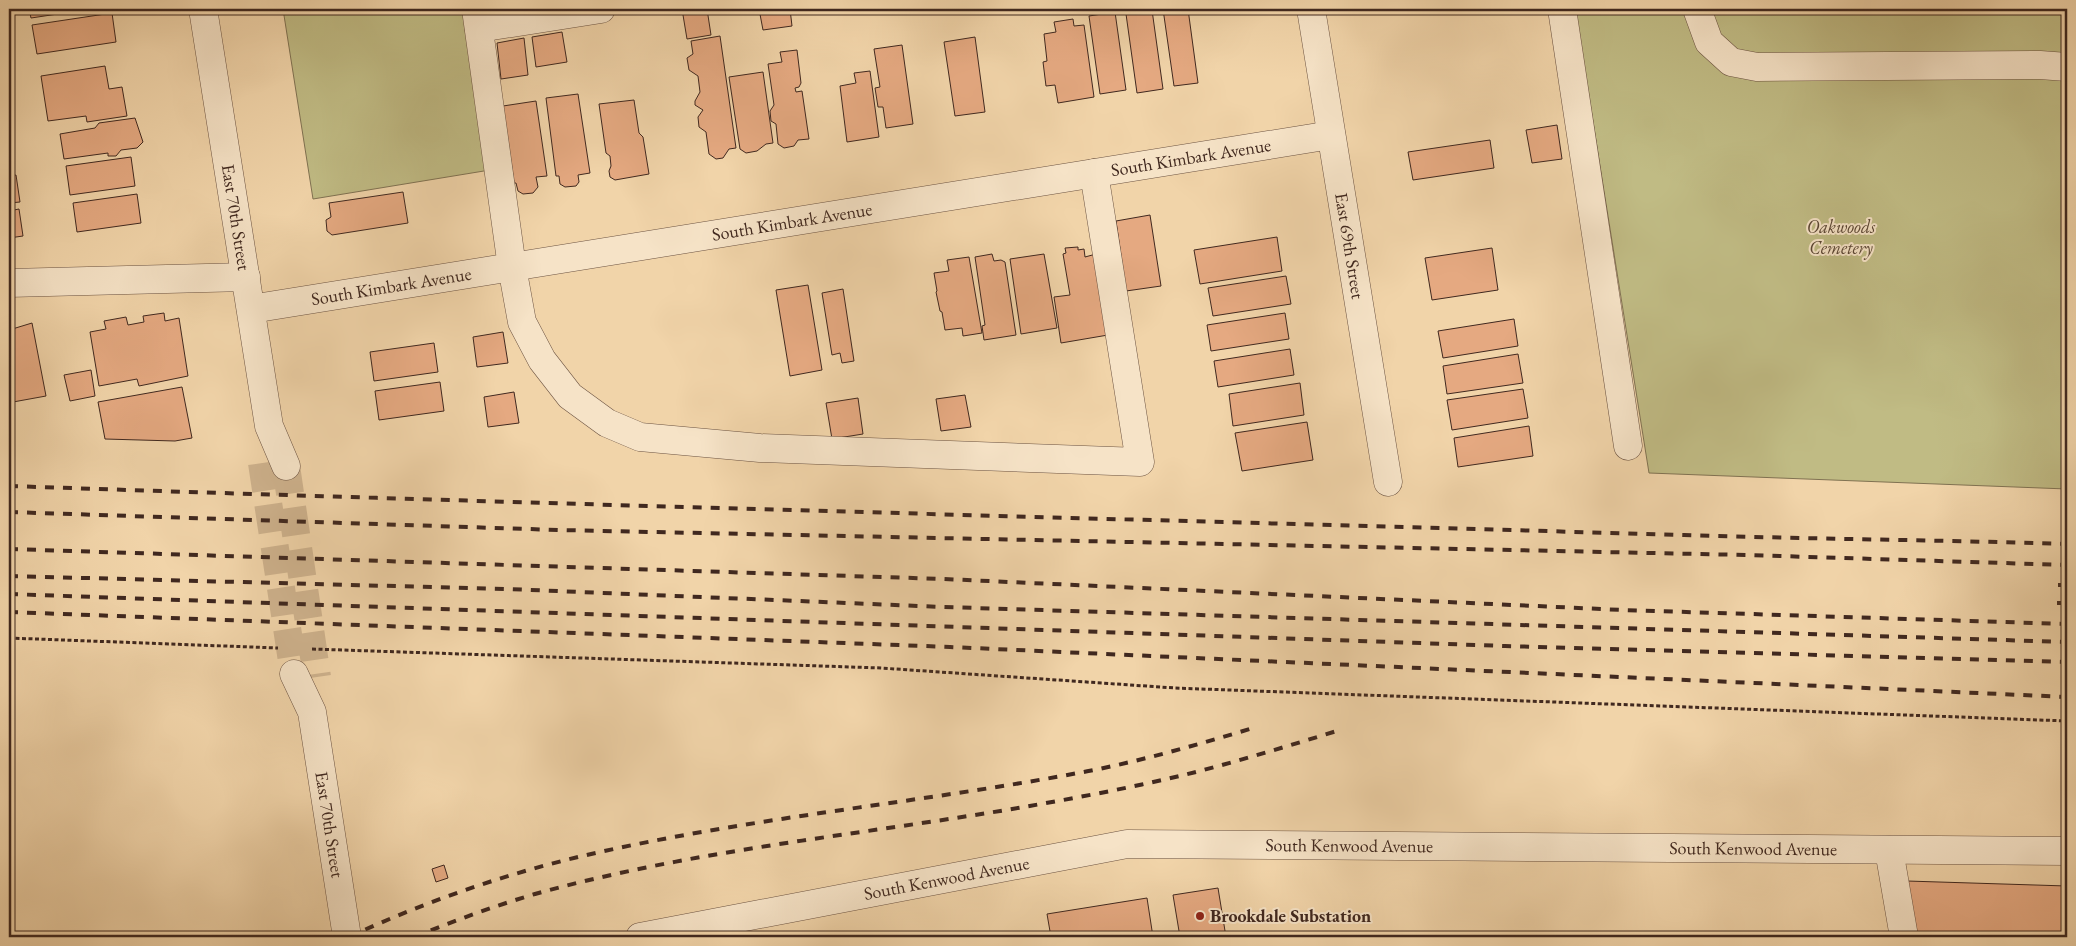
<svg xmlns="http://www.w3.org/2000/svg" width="2076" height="946" viewBox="0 0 2076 946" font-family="'EB Garamond',serif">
<rect width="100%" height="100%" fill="#f1d4a9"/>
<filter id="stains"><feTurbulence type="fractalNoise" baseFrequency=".004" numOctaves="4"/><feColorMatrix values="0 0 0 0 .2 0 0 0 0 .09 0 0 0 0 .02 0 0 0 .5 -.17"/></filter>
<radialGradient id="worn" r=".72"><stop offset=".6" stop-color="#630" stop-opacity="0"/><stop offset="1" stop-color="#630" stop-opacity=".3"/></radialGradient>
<!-- green -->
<path fill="#c0bb84" stroke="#807252" d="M283 9H465L490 170 313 199Z
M1575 9H2067V489L1649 473Z"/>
<!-- building -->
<path fill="#e5a981" stroke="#40281f" d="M29 9H91L31 18Z
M682 9H707L711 35 687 39Z
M759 9H790L792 26 763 30Z
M1163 9H1188L1198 83 1174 86Z
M1152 10 1163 89 1137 93 1126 14Z
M1115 12 1126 90 1100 94 1089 16Z
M112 13 116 42 37 54 32 25Z
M1073 19 1074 26 1084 25 1094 97 1058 103 1055 85 1046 86 1043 62 1047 61 1044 34 1056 32 1054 22Z
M562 32 567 62 536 67 532 37Z
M720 36 736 148 729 149 723 158 716 159 709 154 706 132 699 127 698 117 703 110 695 105V101L700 92 698 76 689 70 687 58 693 54 691 41Z
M975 37 985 112 955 116 944 42Z
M524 38 528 75 501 79 497 43Z
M902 45 913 124 886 128 883 107H878L875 88 880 87 874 49Z
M797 50 801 83 799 87 795 88 796 92 802 91 809 139 798 140 794 146 784 148 778 144 776 124 771 121 770 111 774 105 768 64 782 62 780 52Z
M105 66 109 89 122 87 127 116 87 122 86 116 48 121 41 76Z
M870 71 879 137 847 142 840 86 856 83 854 73Z
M763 72 773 143 766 144 757 151 746 153 740 149 729 77Z
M578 94 590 173 578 175 579 182 576 186 565 187 560 184 559 176H556L546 98Z
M634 100 639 133 643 137 649 174 615 180 610 177 609 171 611 166 610 156 606 153 599 104Z
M536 101 547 176 536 177 538 187 533 193 523 194 518 191 516 183H514L503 106Z
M135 118 143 142 137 148 121 150 116 156H108V153L64 159 60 134 95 128 99 123Z
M1557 125 1562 159 1532 163 1526 130Z
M1490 140 1494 168 1413 180 1408 152Z
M9 149 12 171H9Z
M131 157 135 186 70 195 66 166Z
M16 175 20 202 9 203V176Z
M403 192 408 223 332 235 327 231 326 220 331 217 329 203Z
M137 194 141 223 77 232 73 203Z
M19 209 23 236 9 238V211Z
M1150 215 1161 286 1126 291 1116 221Z
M1277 237 1282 271 1200 284 1194 250Z
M1078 247V250L1084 249 1085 257 1096 254 1108 335 1061 343 1054 297 1070 295 1063 254 1066 253 1065 248Z
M1492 248 1498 290 1432 300 1425 258Z
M992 254 994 261 1001 260 1005 262 1016 335 984 340 982 326 985 325 975 257Z
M1044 254 1057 328 1021 334 1010 259Z
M969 257 982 333 963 336 962 328 945 330 942 312 940 311 936 292 937 291 934 273 949 271 947 260Z
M1286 276 1291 304 1213 316 1208 288Z
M808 285 822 370 790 376 776 290Z
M843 289 854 361 842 363 840 353 832 355 822 293Z
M164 313 165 321 179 318 188 376 139 386 137 379 99 386 90 332 106 329 104 321 126 317 128 325 144 322 143 316Z
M1285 313 1289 339 1211 351 1207 325Z
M1514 319 1518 346 1443 358 1438 331Z
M32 323 46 396 13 402 9 379V330Z
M503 332 508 363 477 367 473 337Z
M434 343 438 372 374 381 370 352Z
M1290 349 1294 375 1218 387 1214 361Z
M1518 354 1523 383 1447 394 1443 366Z
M91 370 95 396 70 401 64 375Z
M440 382 444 411 379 420 375 391Z
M1300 383 1304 415 1233 426 1229 394Z
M182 387 192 438 175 441 105 439 98 402Z
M1523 389 1528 418 1452 430 1447 400Z
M514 392 519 423 488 427 484 397Z
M965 395 971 427 941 431 936 399Z
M858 398 863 434 832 439 826 403Z
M1307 422 1313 460 1242 471 1235 433Z
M1529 426 1533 456 1458 467 1454 438Z
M444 865 448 878 436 882 432 869Z
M1907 881 2067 886V937H2033L2032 933 2022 935 2020 937H1915Z
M1218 888 1226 937H1180L1173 895Z
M1147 898 1153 937H1051L1047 914Z"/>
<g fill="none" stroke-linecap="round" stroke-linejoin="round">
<!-- minor-tunnel -->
<path stroke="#ceb28d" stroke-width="28" stroke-dasharray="28 14" stroke-linecap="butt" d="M262 463 294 674
M286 466 317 677"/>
<defs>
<g id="minor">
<path id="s1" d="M203 9 269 426 286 466"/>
<path d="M476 9 512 267 522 322 542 360 570 396 607 423 640 437 760 448 1140 462 1094 173"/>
<path id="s2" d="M1311 9 1388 482"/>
<path d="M1562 9 1628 446"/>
<path d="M1697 9 1709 42 1731 62 1757 67 2040 65 2067 67"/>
<path d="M479 28 601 9"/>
<path d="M9 283 246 277"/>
<path id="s3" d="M251 309 1331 135"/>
<path id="s4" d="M294 674 312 712 347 937"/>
<path d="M1889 850 1904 937"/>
<path id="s5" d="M640 937 1127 844 2067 851"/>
</g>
</defs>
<!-- minor casing -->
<use href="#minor" stroke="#6c5342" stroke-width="29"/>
<!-- path -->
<path stroke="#40281f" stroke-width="3" stroke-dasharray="4 2.5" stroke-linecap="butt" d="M9 638 278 648
M312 649 881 668 1175 688 2067 721"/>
<!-- minor -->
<use href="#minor" stroke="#f6e3c7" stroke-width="28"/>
<!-- rail -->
<path stroke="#40281f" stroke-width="4" stroke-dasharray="9 9" stroke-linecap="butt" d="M9 486C567 505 1126 519 1684 535 1812 539 1940 540 2067 544
M9 512 558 530 1747 555 2067 565
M9 549 944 579 1623 610 2067 624
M9 576 507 589 944 607 2067 642
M2058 585H2067
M9 594 1505 646 2067 662
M2057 603H2067
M9 612 950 647 2067 697
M349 937C422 903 499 876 578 857 748 817 923 803 1094 770 1148 759 1200 744 1253 728
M414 937C454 921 494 906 535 894 689 851 849 836 1006 810 1065 800 1125 789 1184 775 1236 762 1288 746 1340 730"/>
</g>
<!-- markers -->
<circle fill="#8f2418" stroke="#f6e3c7" stroke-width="2" cx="1200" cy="916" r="5"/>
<g text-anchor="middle" stroke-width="4" stroke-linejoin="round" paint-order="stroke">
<!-- street labels -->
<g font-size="18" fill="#40281f" stroke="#f6e3c7">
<text dy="6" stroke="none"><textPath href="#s3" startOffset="952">South Kimbark Avenue</textPath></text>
<text dy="6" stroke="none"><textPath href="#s1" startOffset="211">East 70th Street</textPath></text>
<text dy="6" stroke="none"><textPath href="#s3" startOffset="548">South Kimbark Avenue</textPath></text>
<text dy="6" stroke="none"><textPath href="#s2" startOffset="240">East 69th Street</textPath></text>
<text dy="6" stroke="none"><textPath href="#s3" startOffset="142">South Kimbark Avenue</textPath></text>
<text dy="6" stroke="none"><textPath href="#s4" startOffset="156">East 70th Street</textPath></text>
<text dy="6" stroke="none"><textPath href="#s5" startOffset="718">South Kenwood Avenue</textPath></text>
<text dy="6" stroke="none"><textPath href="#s5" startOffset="1122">South Kenwood Avenue</textPath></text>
<text dy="6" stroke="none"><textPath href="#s5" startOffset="312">South Kenwood Avenue</textPath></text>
</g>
<!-- park labels -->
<g font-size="18" font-style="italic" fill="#5a4533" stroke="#f6e3c7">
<text x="1841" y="233">Oakwoods<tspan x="1841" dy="21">Cemetery</tspan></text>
</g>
<!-- poi labels -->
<g font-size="18" font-weight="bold" fill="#40281f" stroke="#f6e3c7" text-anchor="start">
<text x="1210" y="922">Brookdale Substation</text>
</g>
</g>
<!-- margin -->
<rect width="2076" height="946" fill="none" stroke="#f1d4a9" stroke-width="30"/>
<rect x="10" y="10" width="2056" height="926" fill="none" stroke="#40281f" stroke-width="2.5"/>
<rect x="15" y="15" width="2046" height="916" fill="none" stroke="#40281f"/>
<rect width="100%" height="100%" filter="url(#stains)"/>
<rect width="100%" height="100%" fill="url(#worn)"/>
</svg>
